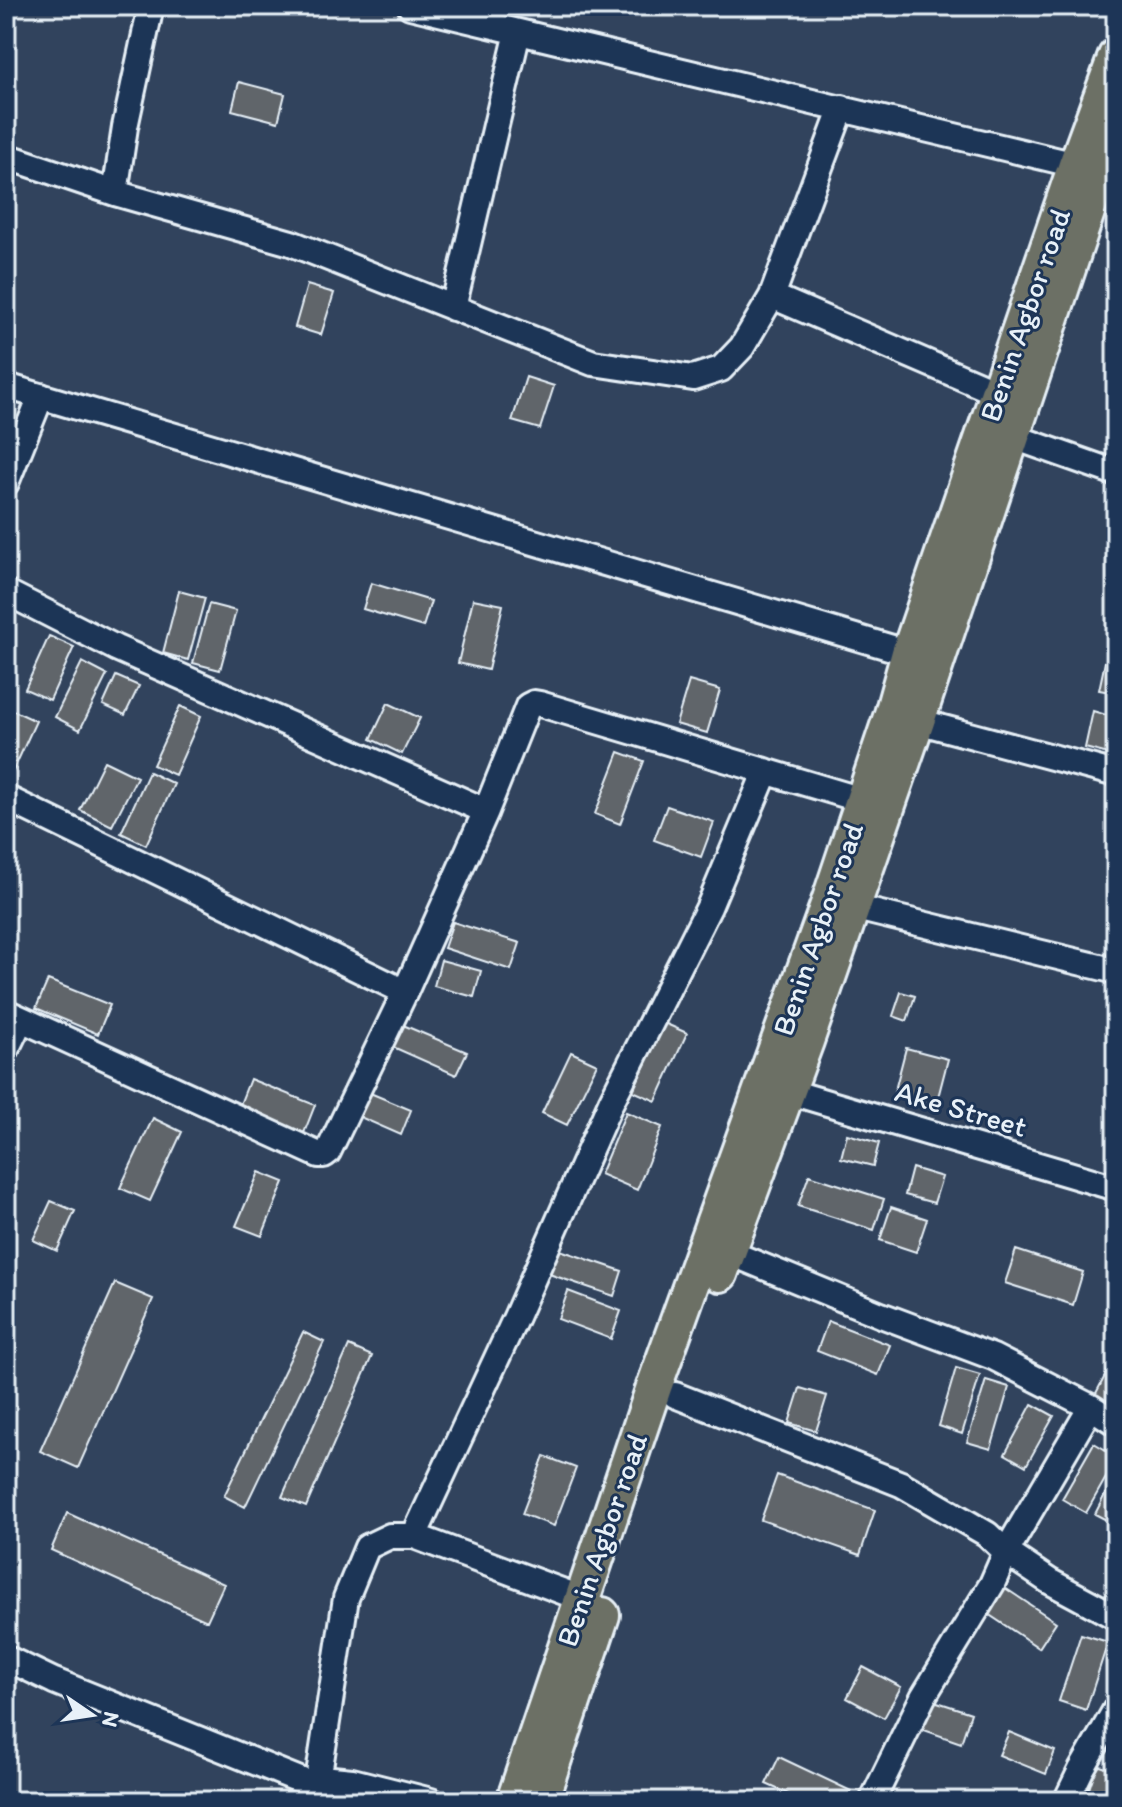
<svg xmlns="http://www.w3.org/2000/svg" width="1122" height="1807" viewBox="0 0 1122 1807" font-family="Itim,sans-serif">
<rect width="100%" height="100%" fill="#31435d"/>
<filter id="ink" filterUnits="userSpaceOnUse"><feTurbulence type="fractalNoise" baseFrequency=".0125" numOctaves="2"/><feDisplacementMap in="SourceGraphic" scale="16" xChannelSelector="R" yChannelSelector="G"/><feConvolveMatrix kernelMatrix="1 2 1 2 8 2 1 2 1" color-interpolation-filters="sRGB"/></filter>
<g filter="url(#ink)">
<!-- building -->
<path fill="#60656b" stroke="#e8f1f8" stroke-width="2" d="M239 82 285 94 278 122 232 110Z
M307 285 334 293 321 335 295 327Z
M526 377 554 386 540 429 512 421Z
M371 583 431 601 423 627 363 609Z
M179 591 205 598 188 660 163 653Z
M473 599 503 605 488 670 458 663Z
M209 604 236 611 220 670 193 663Z
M49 636 74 647 50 700 25 689Z
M82 662 107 675 80 730 55 717Z
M1105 662 1116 664V693L1099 690Z
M116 676 139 686 125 715 103 705Z
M689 681 720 690 707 733 676 724Z
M388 703 420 718 402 754 371 739Z
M180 706 201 716 175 775 153 765Z
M6 707 36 721 9 780 6 779Z
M1093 711 1116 718V756L1085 748Z
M619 752 644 761 620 824 595 814Z
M104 761 137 777 112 826 80 810Z
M149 772 174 784 146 845 121 833Z
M667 806 714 822 701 857 654 840Z
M453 922 520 943 511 970 444 948Z
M441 960 481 971 474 997 434 986Z
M48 980 110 1005 98 1034 36 1008Z
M901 992 915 996 907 1021 893 1016Z
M664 1023 687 1033 656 1101 633 1091Z
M403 1025 467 1052 456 1075 393 1047Z
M906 1048 948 1059 936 1105 894 1094Z
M571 1052 597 1064 567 1125 542 1113Z
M250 1079 315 1105 304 1133 239 1107Z
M370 1093 411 1110 401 1135 360 1117Z
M626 1112 662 1127 637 1190 600 1174Z
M153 1118 182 1132 150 1201 120 1188Z
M847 1134 879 1143 873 1166 841 1158Z
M912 1168 942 1177 934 1203 905 1195Z
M259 1172 284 1182 262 1236 236 1226Z
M809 1175 884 1199 874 1230 798 1206Z
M51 1201 75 1211 57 1251 33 1240Z
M891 1207 927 1219 916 1252 880 1240Z
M557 1249 622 1271 614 1296 549 1274Z
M1016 1250 1083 1272 1073 1305 1005 1283Z
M115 1283 153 1299 78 1468 40 1451Z
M568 1291 621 1311 611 1339 558 1319Z
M828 1321 890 1345 878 1375 817 1351Z
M303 1332 324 1342 245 1507 224 1496Z
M349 1346 372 1356 306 1507 282 1497Z
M1116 1355V1406L1115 1408 1094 1397Z
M956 1368 980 1375 962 1434 939 1426Z
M986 1380 1009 1387 991 1449 967 1442Z
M800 1388 827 1396 816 1431 789 1423Z
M1032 1404 1054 1416 1026 1466 1005 1454Z
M1094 1443 1116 1456V1460L1086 1513 1062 1499Z
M544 1456 576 1468 554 1526 522 1514Z
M1116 1473V1525L1095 1514Z
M777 1475 875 1510 860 1555 761 1520Z
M67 1513 224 1584 207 1621 51 1550Z
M1002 1586 1056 1622 1039 1648 985 1612Z
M1081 1634 1108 1642 1086 1710 1059 1701Z
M863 1667 901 1687 884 1718 847 1698Z
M931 1700 971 1713 961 1743 921 1729Z
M1009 1732 1055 1751 1046 1774 999 1755Z
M779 1757 851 1791 846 1801H804L766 1784Z
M1097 1765 1116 1771V1801L1088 1792Z"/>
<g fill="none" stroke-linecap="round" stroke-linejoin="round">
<defs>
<path id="minor" d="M410 6 1076 165
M6 156 115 193 125 127 151 6
M115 193 291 243 593 363 693 378 721 369 742 347 772 296 842 108
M772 296 998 393
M453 308 518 32
M6 386 909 653
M1011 436 1116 473
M6 483 41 396
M6 592 116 648 486 811
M917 721 1116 774
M6 798 405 992
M852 907 1116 971
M6 1012 319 1155H324L328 1152 405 992 486 811 528 706 534 703 540 704 862 800
M6 1050 21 1019
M787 1091 1116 1188
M728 1252 881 1315 993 1357 1091 1407 1116 1423
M675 1395 901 1484 987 1534 1006 1552 1049 1581 1116 1617
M414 1536 516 1317 611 1102 709 907 766 771
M6 1658 54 1681 317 1787 346 1598 367 1547 390 1536H414L583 1599
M310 1799 317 1787 332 1779 352 1781 431 1801
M872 1801 923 1697 992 1584 1006 1552 1091 1407
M1066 1801 1081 1770 1116 1709"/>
<path id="highway" d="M720 1274 806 1041 917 721 1116 125
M514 1801 654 1387 829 902 892 714 909 653 1076 165 1116 56
M540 1801 602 1615"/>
</defs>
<!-- minor casing -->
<use href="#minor" stroke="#e8f1f8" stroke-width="30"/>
<!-- highway casing -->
<use href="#highway" stroke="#e8f1f8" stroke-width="40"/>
<!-- minor -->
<use href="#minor" stroke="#1d3557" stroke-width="24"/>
<!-- highway -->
<use href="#highway" stroke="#6c7065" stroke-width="34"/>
</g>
</g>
<g text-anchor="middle" stroke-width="6" stroke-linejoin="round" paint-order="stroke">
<!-- street labels -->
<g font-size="30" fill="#e8f1f8" stroke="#1d3557">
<text transform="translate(1025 315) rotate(-71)" y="10">Benin Agbor road</text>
<text transform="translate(818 929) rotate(-71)" y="10">Benin Agbor road</text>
<text transform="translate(961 1109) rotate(16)" y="10">Ake Street</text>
<text transform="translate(602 1540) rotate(-71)" y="10">Benin Agbor road</text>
</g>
</g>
<!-- margin -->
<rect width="1122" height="1807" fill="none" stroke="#1d3557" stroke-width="32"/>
<rect x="16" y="16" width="1090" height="1775" fill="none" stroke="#e8f1f8" stroke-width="3" filter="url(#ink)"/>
<!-- north arrow -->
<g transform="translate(92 1715) rotate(103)" stroke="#1d3557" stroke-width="6" paint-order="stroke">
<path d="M0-6L14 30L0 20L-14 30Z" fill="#e8f1f8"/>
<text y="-12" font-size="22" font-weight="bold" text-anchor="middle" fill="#e8f1f8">N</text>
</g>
</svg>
